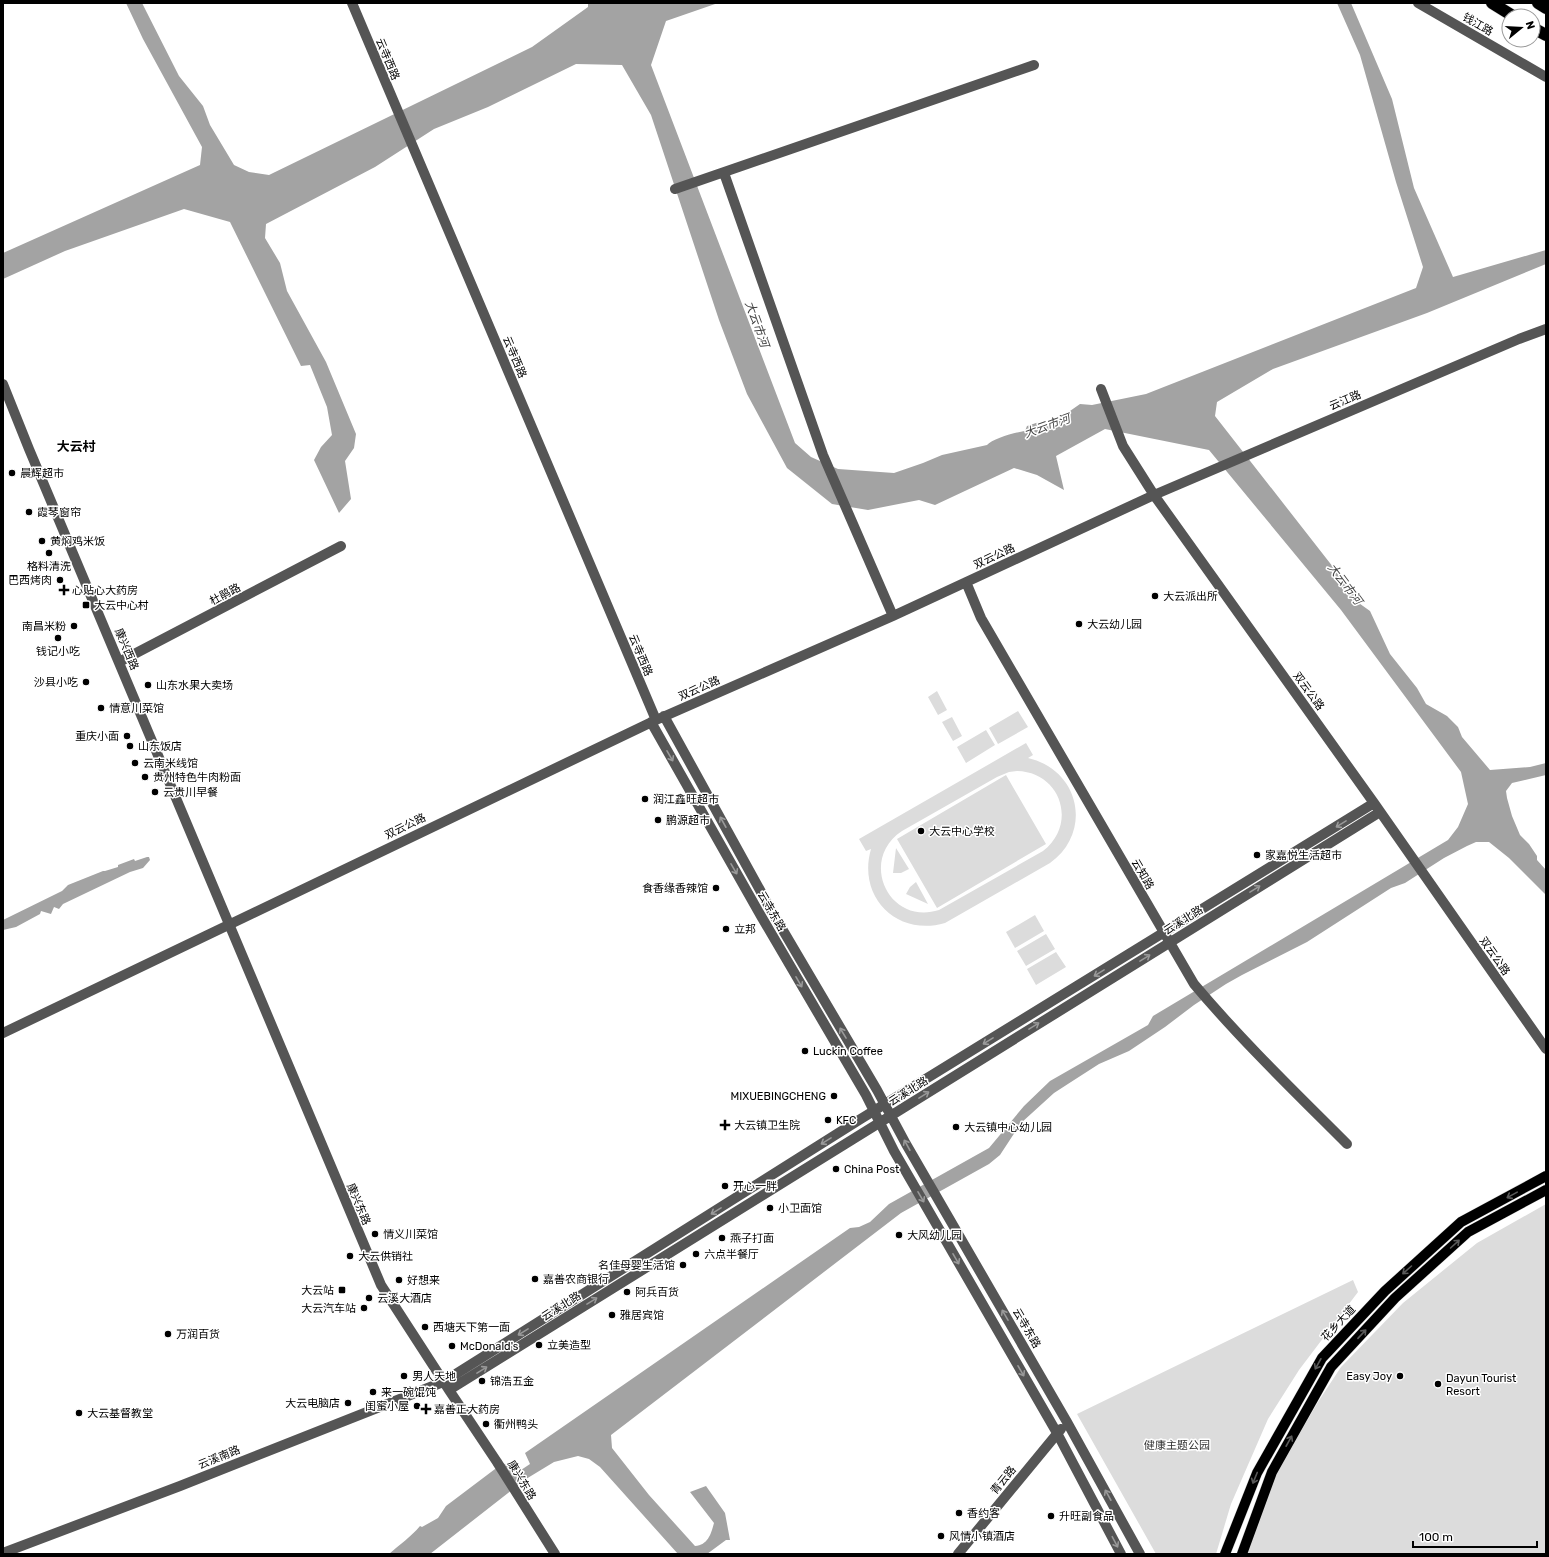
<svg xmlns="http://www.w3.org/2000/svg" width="1549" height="1557" viewBox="0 0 1549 1557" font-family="Rubik,'Noto Sans SC',sans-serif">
<rect width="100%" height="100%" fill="#fff"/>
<!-- green -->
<path fill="#dcdcdc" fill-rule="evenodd" d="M937 691 947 710 938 715 928 697Z
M1018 711 1028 727 998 744 989 728Z
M952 717 962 736 953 741 942 722Z
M986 730 995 745 966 763 957 747Z
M1026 743 1033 755 1028 758C1080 770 1093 832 1050 863L945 923C897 937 857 897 871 849L866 851 859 839ZM1017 771C1061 772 1078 824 1043 851L939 910C889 926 858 860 902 831L997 777 1009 772Z
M1006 775 1046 844 937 908 897 839Z
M896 848 909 869 901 873H893Z
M916 882 928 904 906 894 910 887Z
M1035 915 1044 931 1015 948 1006 932Z
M1046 934 1055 949 1026 966 1017 951Z
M1056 952 1066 967 1036 985 1027 969Z
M1546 1204V1554H1246L1275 1475 1318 1402 1341 1367 1403 1303 1477 1243Z
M1353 1280 1358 1292 1299 1370 1268 1419 1231 1504 1216 1554H1156L1077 1414Z"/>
<!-- water -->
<path fill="#a3a3a3" d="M126 3H142L179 76 203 106 210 125 234 165 249 172 269 175 532 47 588 7V3H718L666 21 651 65 795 443 811 457 838 469 894 473 923 463 942 455 987 445C992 439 1016 432 1025 431L1027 426 1036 423 1060 418 1080 404 1092 405 1146 394 1416 288 1423 267 1396 182 1360 55 1337 3H1351L1392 99 1414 188 1453 277 1546 250V264L1427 313 1273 369 1217 402 1215 416 1351 590 1358 597 1356 601 1370 611 1390 654 1417 688 1426 704 1447 716 1458 727 1462 737 1490 770 1530 767 1546 763V775L1512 783 1506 791 1507 798 1512 816 1520 835 1529 844 1537 856V860L1546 870V895L1509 858 1489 842H1476L1467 846 1444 858 1405 883 1391 888 1307 942 1242 975 1226 984 1194 1005 1165 1027 1129 1051 1099 1064 1071 1082 1054 1093 1021 1123 1000 1155 989 1164 901 1213 611 1435 612 1448 649 1495 695 1546C708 1545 711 1534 714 1523L690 1492 706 1486 725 1513 730 1540H726L707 1554H678L600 1467 589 1459 578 1456 554 1462 526 1479 430 1554H389C400 1544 411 1537 420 1526L422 1527 438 1518 446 1506 503 1463 518 1472 530 1464 525 1453 850 1228 859 1227 870 1222 889 1204 989 1148 1024 1106 1050 1081 1148 1025 1153 1016 1448 840 1458 827 1468 804 1461 772 1341 610 1209 450 1105 429 1056 456 1064 490 1037 475 1014 468 935 505 919 500 868 510 832 504 787 468 747 394 719 320 651 115 622 65 576 64 488 107 434 129 375 167 266 224 265 238 280 263 287 291 326 362 356 434 354 448 345 461 351 499 339 513 314 460 321 447 332 435 327 407 310 365 301 366 230 222 184 209 65 251 3 279V253L200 165 202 147 143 39Z
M147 857H149L150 860 143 868 130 872 63 904 59 909 54 907 51 914 41 911 40 914 16 927 3 930V920L62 891 68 885 103 871H105L118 867V865L134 859 135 861Z"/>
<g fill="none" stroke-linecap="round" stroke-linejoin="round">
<defs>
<path id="major" d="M1225 1554 1257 1473 1322 1358 1385 1291 1461 1222 1546 1176
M1242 1554 1272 1472 1331 1367 1395 1298 1468 1232 1546 1190"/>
<path id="highway" d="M1492 3 1513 16
M1538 3 1546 8
M1533 28 1546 35"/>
</defs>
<!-- major casing -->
<use href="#major" stroke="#dbdbdb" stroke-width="11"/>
<!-- highway casing -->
<use href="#highway" stroke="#dbdbdb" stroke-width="13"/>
<!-- minor -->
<path stroke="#555" stroke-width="10" d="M352 3 656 720
M1418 3 1546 77
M724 173 823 455 893 616
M675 189 1034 65
M3 384 29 449 381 1285 449 1390 497 1462 555 1554
M1101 389 1123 446 1154 495 1374 803 1546 1049
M966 582 981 618 1194 984C1242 1041 1295 1092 1347 1144
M119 662 341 546
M664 716 771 910 877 1090 906 1144 1067 1422 1140 1554
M651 722 761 916 866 1095 894 1151 1057 1433 1121 1554
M3 1033 656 720 893 616 1154 495 1519 339 1546 329
M449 1390 1380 812
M3 1553 180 1486 443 1382 859 1120 1374 803
M958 1554 1061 1429"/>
<!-- major -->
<use href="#major" stroke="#000" stroke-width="10"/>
<!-- highway -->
<use href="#highway" stroke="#000" stroke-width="12"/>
</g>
<!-- one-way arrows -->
<defs><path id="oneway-shaft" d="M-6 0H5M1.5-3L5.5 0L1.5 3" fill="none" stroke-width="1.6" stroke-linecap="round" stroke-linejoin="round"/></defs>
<g stroke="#999">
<use href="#oneway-shaft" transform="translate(670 756) rotate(60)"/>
<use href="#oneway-shaft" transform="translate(723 822) rotate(-119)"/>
<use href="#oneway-shaft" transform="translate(1341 824) rotate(148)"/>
<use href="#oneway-shaft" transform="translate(734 869) rotate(60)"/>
<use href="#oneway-shaft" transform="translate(1255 889) rotate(-32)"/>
<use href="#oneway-shaft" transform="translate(1145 958) rotate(-32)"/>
<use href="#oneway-shaft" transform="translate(1099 973) rotate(148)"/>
<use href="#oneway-shaft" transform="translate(799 982) rotate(60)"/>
<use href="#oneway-shaft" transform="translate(1034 1026) rotate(-32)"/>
<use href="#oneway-shaft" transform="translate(843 1033) rotate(-121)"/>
<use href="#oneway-shaft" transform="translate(988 1041) rotate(148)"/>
<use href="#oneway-shaft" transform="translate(924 1095) rotate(-32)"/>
<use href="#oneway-shaft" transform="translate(826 1141) rotate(148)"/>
<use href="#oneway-shaft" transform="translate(907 1145) rotate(-119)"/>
<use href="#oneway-shaft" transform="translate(921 1197) rotate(60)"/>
<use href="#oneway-shaft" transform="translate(716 1211) rotate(148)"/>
<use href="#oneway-shaft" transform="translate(956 1259) rotate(60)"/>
<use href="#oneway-shaft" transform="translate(592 1301) rotate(-32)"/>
<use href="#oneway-shaft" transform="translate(1005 1315) rotate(-120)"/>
<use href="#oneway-shaft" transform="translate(523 1332) rotate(148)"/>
<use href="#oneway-shaft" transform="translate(482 1370) rotate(-32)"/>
<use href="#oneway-shaft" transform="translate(1021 1371) rotate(60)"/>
<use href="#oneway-shaft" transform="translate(1108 1495) rotate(-119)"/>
<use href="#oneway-shaft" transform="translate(1115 1542) rotate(62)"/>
</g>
<g stroke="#595959">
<use href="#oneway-shaft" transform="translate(1512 1195) rotate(151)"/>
<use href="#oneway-shaft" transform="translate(1455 1244) rotate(-42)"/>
<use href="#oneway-shaft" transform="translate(1407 1270) rotate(138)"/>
<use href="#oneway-shaft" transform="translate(1362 1334) rotate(-47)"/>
<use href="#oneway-shaft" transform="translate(1318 1364) rotate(119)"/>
<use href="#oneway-shaft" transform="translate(1289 1441) rotate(-61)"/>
<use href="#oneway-shaft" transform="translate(1255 1478) rotate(112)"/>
</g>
<!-- markers -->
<g fill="#000" stroke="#fff" stroke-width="1.5">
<circle cx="12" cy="473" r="4"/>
<circle cx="29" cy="512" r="4"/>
<circle cx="42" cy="541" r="4"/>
<circle cx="49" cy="553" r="4"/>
<circle cx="60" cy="580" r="4"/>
<path d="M62 584h4v4h4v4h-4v4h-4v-4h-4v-4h4z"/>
<circle cx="1155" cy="596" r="4"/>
<rect x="82" y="601" width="8" height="8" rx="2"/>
<circle cx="1079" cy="624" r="4"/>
<circle cx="74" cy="626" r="4"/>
<circle cx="58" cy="638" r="4"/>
<circle cx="86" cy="682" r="4"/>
<circle cx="148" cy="685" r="4"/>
<circle cx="101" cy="708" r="4"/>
<circle cx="127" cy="736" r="4"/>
<circle cx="130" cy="746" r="4"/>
<circle cx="135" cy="763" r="4"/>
<circle cx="145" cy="777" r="4"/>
<circle cx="155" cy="792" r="4"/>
<circle cx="645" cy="799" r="4"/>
<circle cx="658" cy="820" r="4"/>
<circle cx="921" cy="831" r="4"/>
<circle cx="1257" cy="855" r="4"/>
<circle cx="716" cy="888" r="4"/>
<circle cx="726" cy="929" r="4"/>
<circle cx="805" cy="1051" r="4"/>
<circle cx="834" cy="1096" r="4"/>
<circle cx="828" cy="1120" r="4"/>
<path d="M723 1119h4v4h4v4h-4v4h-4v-4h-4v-4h4z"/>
<circle cx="956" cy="1127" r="4"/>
<circle cx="836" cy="1169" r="4"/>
<circle cx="725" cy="1186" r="4"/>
<circle cx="770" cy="1208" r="4"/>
<circle cx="375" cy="1234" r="4"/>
<circle cx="899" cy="1235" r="4"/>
<circle cx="722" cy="1238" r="4"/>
<circle cx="696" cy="1254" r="4"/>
<circle cx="350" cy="1256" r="4"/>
<circle cx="683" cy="1265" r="4"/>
<circle cx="535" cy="1279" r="4"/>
<circle cx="399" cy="1280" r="4"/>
<rect x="338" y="1286" width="8" height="8" rx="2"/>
<circle cx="627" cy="1292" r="4"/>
<circle cx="369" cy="1298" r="4"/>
<circle cx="364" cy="1308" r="4"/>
<circle cx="612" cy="1315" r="4"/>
<circle cx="425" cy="1327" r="4"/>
<circle cx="168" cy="1334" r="4"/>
<circle cx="539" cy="1345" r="4"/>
<circle cx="452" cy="1346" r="4"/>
<circle cx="404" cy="1376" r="4"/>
<circle cx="1400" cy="1376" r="4"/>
<circle cx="482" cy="1381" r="4"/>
<circle cx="1438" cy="1384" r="4"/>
<circle cx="373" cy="1392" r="4"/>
<circle cx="348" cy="1403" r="4"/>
<circle cx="417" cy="1406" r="4"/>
<path d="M424 1403h4v4h4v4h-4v4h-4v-4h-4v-4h4z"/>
<circle cx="79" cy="1413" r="4"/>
<circle cx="486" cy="1424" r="4"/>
<circle cx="959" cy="1513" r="4"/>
<circle cx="1051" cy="1516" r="4"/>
<circle cx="941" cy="1536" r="4"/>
</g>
<g text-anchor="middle" stroke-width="3" stroke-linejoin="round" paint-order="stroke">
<!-- street labels -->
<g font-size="11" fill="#000" stroke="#fff">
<text transform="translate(1478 24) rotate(30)" y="4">钱江路</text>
<text transform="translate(388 59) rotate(67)" y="4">云寺西路</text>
<text transform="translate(515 357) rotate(67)" y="4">云寺西路</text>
<text transform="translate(1345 400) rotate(-23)" y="4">云江路</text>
<text transform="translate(994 556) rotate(-25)" y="4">双云公路</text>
<text transform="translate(225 594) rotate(-28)" y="4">杜鹃路</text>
<text transform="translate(127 649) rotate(67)" y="4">康兴西路</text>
<text transform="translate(641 655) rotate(67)" y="4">云寺西路</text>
<text transform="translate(699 688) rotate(-24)" y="4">双云公路</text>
<text transform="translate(1309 691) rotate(54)" y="4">双云公路</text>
<text transform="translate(405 826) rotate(-26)" y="4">双云公路</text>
<text transform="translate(1143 874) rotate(60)" y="4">云知路</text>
<text transform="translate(772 911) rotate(60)" y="4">云寺东路</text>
<text transform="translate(1183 920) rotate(-32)" y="4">云溪北路</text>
<text transform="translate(1495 956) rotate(55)" y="4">双云公路</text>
<text transform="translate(908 1091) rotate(-32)" y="4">云溪北路</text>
<text transform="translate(359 1204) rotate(67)" y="4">康兴东路</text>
<text transform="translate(561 1306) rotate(-32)" y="4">云溪北路</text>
<text transform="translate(1338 1323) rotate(-47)" y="4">花乡大道</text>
<text transform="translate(1027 1328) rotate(60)" y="4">云寺东路</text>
<text transform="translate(219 1457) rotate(-22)" y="4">云溪南路</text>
<text transform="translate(522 1480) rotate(59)" y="4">康兴东路</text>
<text transform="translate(1003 1480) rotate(-51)" y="4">青云路</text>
</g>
<!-- poi labels -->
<g font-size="11" fill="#000" stroke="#fff" text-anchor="start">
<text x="20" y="477">晨辉超市</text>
<text x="37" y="516">霞琴窗帘</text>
<text x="50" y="545">黄焖鸡米饭</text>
<text x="49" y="570" text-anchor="middle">格料清洗</text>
<text x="52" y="584" text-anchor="end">巴西烤肉</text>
<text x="72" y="594">心贴心大药房</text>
<text x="1163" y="600">大云派出所</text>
<text x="94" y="609">大云中心村</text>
<text x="1087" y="628">大云幼儿园</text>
<text x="66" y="630" text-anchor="end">南昌米粉</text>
<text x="58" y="655" text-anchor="middle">钱记小吃</text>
<text x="78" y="686" text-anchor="end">沙县小吃</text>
<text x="156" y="689">山东水果大卖场</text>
<text x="109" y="712">情意川菜馆</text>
<text x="119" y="740" text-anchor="end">重庆小面</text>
<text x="138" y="750">山东饭店</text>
<text x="143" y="767">云南米线馆</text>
<text x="153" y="781">贵州特色牛肉粉面</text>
<text x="163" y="796">云贵川早餐</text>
<text x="653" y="803">润江鑫旺超市</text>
<text x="666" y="824">鹏源超市</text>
<text x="929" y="835">大云中心学校</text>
<text x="1265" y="859">家嘉悦生活超市</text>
<text x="708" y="892" text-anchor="end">食香缘香辣馆</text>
<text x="734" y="933">立邦</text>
<text x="813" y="1055">Luckin Coffee</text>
<text x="826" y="1100" text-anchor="end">MIXUEBINGCHENG</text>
<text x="836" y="1124">KFC</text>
<text x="734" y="1129">大云镇卫生院</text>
<text x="964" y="1131">大云镇中心幼儿园</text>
<text x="844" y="1173">China Post</text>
<text x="733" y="1190">开心一胖</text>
<text x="778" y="1212">小卫面馆</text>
<text x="383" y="1238">情义川菜馆</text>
<text x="907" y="1239">大风幼儿园</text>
<text x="730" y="1242">燕子打面</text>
<text x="704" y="1258">六点半餐厅</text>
<text x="358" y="1260">大云供销社</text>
<text x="675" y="1269" text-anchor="end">名佳母婴生活馆</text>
<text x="543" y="1283">嘉善农商银行</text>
<text x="407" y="1284">好想来</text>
<text x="334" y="1294" text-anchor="end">大云站</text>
<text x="635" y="1296">阿兵百货</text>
<text x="377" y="1302">云溪大酒店</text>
<text x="356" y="1312" text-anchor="end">大云汽车站</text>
<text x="620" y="1319">雅居宾馆</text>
<text x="433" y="1331">西塘天下第一面</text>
<text x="176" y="1338">万润百货</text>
<text x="547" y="1349">立美造型</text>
<text x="460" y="1350">McDonald's</text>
<text x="412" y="1380">男人天地</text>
<text x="1392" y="1380" text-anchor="end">Easy Joy</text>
<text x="1446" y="1382">Dayun Tourist<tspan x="1446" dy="13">Resort</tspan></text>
<text x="490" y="1385">锦浩五金</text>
<text x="381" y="1396">来一碗馄饨</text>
<text x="340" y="1407" text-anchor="end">大云电脑店</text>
<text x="409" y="1410" text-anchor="end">闺蜜小屋</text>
<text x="434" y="1413">嘉善正大药房</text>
<text x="87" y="1417">大云基督教堂</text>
<text x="494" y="1428">衢州鸭头</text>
<text x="967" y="1517">香约客</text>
<text x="1059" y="1520">升旺副食品</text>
<text x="949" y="1540">风情小镇酒店</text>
</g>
<!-- park labels -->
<g font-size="11" fill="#333" stroke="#fff">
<text x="1177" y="1449">健康主题公园</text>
</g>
<!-- water labels -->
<g font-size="12" font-style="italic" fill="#444" stroke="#fff">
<text transform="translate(757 324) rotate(70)" y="4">大云市河</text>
<text transform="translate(1047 426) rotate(-20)" y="4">大云市河</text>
<text transform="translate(1345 584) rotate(53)" y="4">大云市河</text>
</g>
<!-- quarter labels -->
<g font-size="13" font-weight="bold" fill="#000" stroke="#fff">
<text x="76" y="451">大云村</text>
</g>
</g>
<!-- border -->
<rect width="1549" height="1557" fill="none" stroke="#000000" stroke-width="8"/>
<!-- north arrow -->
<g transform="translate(1521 28) rotate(72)"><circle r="19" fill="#ffffff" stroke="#999999"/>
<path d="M0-3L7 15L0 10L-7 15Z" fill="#000000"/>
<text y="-6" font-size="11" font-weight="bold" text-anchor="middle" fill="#000000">N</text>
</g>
<!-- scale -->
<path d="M1413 1541v6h124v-6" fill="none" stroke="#000000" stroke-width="2"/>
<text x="1419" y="1541" font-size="12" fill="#000000" stroke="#ffffff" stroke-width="3" paint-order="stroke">100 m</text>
</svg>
